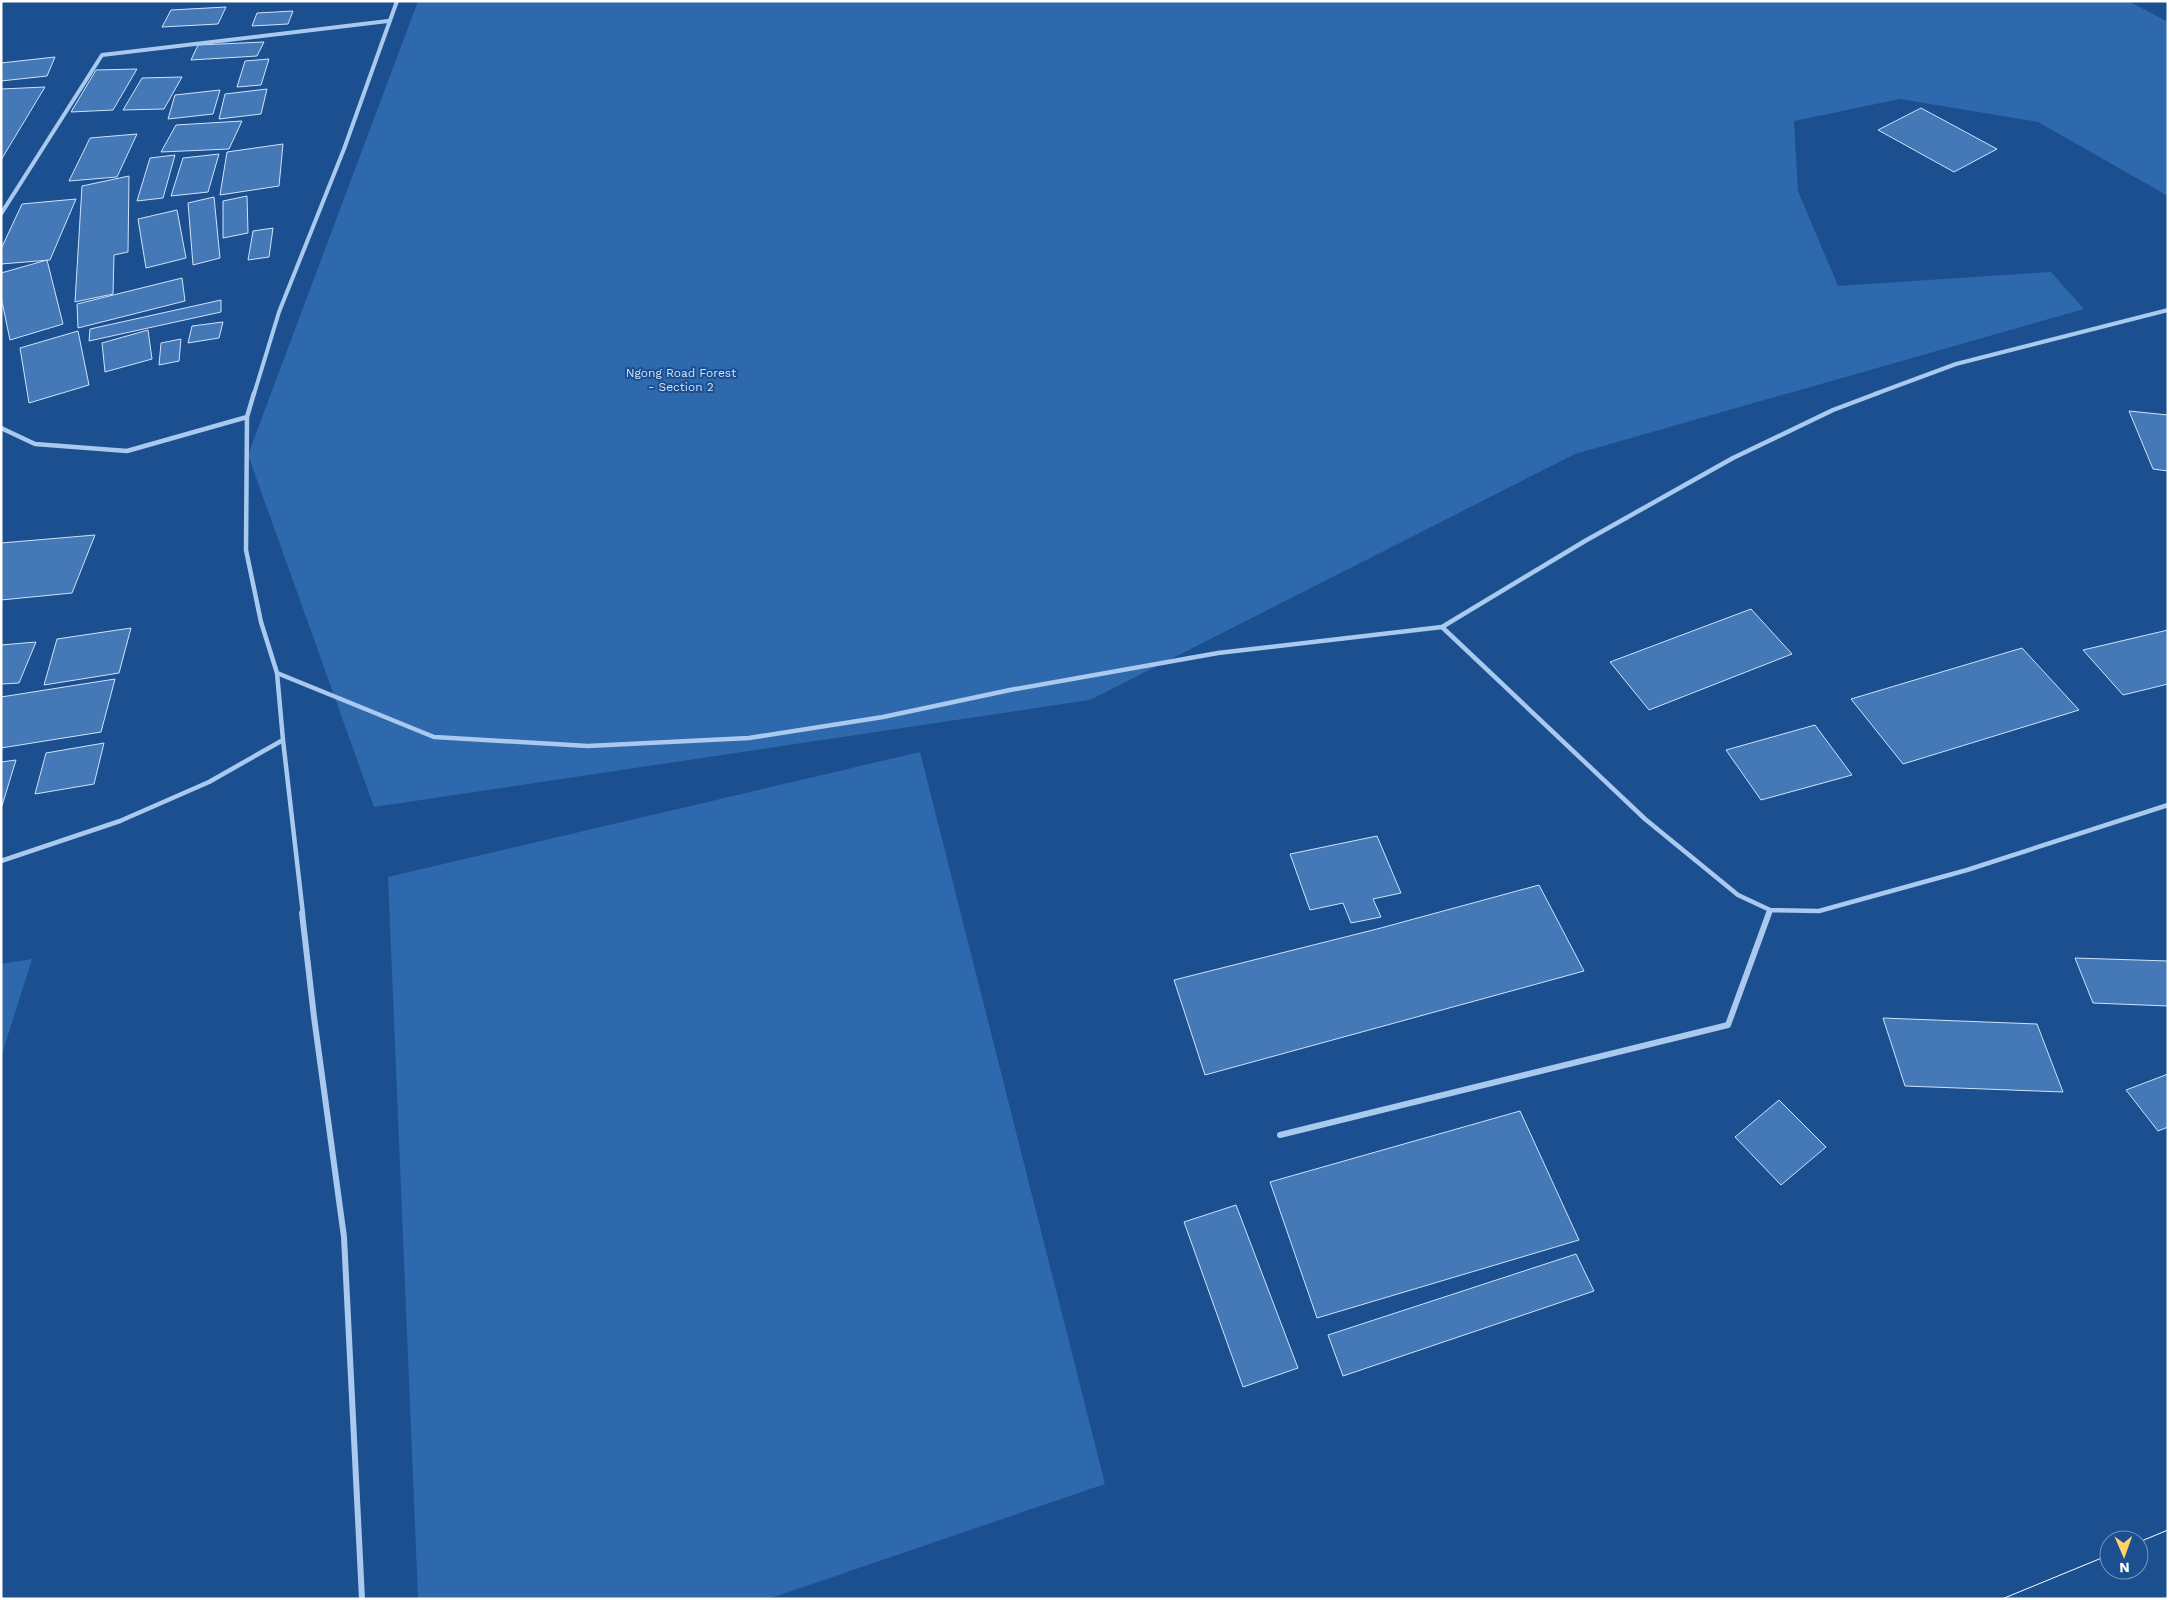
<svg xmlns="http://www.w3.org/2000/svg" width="2169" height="1600" viewBox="0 0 2169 1600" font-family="'Work Sans',sans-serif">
<rect width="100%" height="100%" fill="#1b4f8f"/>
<!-- green -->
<path fill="#2e69ad" d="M418 1H2128L2168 22V196L2038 122 1900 99 1794 121 1798 191 1838 286 2051 272 2084 309 1575 454 1090 700 374 807 248 455Z
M920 752 1105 1484 768 1599H418L388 877Z
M32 959 1 1057V964Z"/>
<!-- building -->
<path fill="#4478b7" stroke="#cfe3fa" d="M226 7 218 24 162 27 171 10Z
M293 11 288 24 252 26 257 13Z
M264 42 257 56 191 60 198 45Z
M55 57 47 76 1 81V63Z
M269 59 261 85 237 87 245 61Z
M137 69 113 110 71 112 96 70Z
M182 77 164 109 123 110 142 78Z
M45 87 1 160V89Z
M267 89 261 114 219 119 225 94Z
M220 90 213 114 168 119 175 95Z
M1921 108 1997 149 1954 172 1878 130Z
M242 121 229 149 161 152 176 125Z
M137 134 117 177 69 181 90 138Z
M283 144 279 186 220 195 227 152Z
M219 154 208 192 171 196 183 158Z
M175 155 163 198 137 201 150 158Z
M129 176 128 252 114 255 113 294 75 302 82 186Z
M247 196 248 233 223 238V201Z
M214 197 220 258 193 265 188 203Z
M76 199 50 260 1 264V249L22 204Z
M177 210 186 258 146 268 138 219Z
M273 228 269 257 248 260 253 231Z
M47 260 63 324 10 340 1 297V273Z
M182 278 185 301 78 328 77 304Z
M221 300V312L89 341 90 329Z
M223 322 219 338 188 343 192 326Z
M148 330 152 359 105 372 102 343Z
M78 331 89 385 29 403 20 348Z
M181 339 179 361 159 365 161 343Z
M2129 411 2168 415V471L2153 469Z
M95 535 72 593 1 600V543Z
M1751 609 1792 654 1649 710 1610 662Z
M131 628 119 673 44 685 57 639Z
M2168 630V684L2123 695 2083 650Z
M36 642 19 683 1 684V645Z
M2022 648 2079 710 1903 764 1851 699Z
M115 679 101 732 1 748V697Z
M1815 725 1852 775 1761 800 1726 750Z
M104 743 94 784 35 794 46 753Z
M16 760 1 809V762Z
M1377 836 1401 893 1373 899 1381 917 1351 923 1343 903 1310 910 1290 854Z
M1539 885 1584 971 1205 1075 1174 980 1377 929Z
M2075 958 2168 961V1006L2093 1003Z
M1883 1018 2037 1024 2063 1092 1905 1086Z
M2168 1074V1127L2158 1131 2126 1090Z
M1779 1100 1826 1147 1781 1185 1735 1137Z
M1520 1111 1579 1240 1317 1318 1270 1182Z
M1236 1205 1298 1368 1243 1387 1184 1222Z
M1576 1254 1594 1291 1343 1376 1328 1335Z"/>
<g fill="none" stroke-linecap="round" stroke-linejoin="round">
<!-- street-far2 -->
<path stroke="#a9c9ee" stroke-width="4" d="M1 214 102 55 388 21
M254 394 279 312 344 149 397 1
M1875 394 1956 364 2168 310"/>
<!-- street-far1 -->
<path stroke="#a9c9ee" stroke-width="4.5" d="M1 428 35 444 127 451 247 417
M1442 627 1645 819 1738 895 1770 910 1819 911 1967 870 2168 805
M277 673 434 737 588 746 749 738 883 717 1010 690 1218 653 1442 627 1585 541 1733 458 1833 410 1878 393
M283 740 303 914
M1 861 120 821 209 782 283 740 277 673 261 622 246 550 247 417 254 393
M1768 914 1770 910"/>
<!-- street -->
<path stroke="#a9c9ee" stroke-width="6" d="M302 913 314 1017 344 1237 362 1599
M1280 1135 1728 1025 1769 913"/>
<!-- tram -->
<path stroke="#fff" stroke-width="1" d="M2139 1542 2168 1530
M2002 1599 2109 1555"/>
</g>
<g text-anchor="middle" stroke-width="4" stroke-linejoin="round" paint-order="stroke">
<!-- far-park labels -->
<g font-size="12" fill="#cfe3fa" stroke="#1b4f8f">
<text x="681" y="377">Ngong Road Forest<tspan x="681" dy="14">- Section 2</tspan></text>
</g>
</g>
<!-- border -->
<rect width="2169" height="1600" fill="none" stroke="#ffffff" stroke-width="5"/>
<!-- north arrow -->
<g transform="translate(2124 1555) rotate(178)"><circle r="24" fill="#1b4f8f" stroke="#7695bc"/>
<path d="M0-4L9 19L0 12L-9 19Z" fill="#ffd166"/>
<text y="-8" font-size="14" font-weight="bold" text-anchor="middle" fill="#ffffff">N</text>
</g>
</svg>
